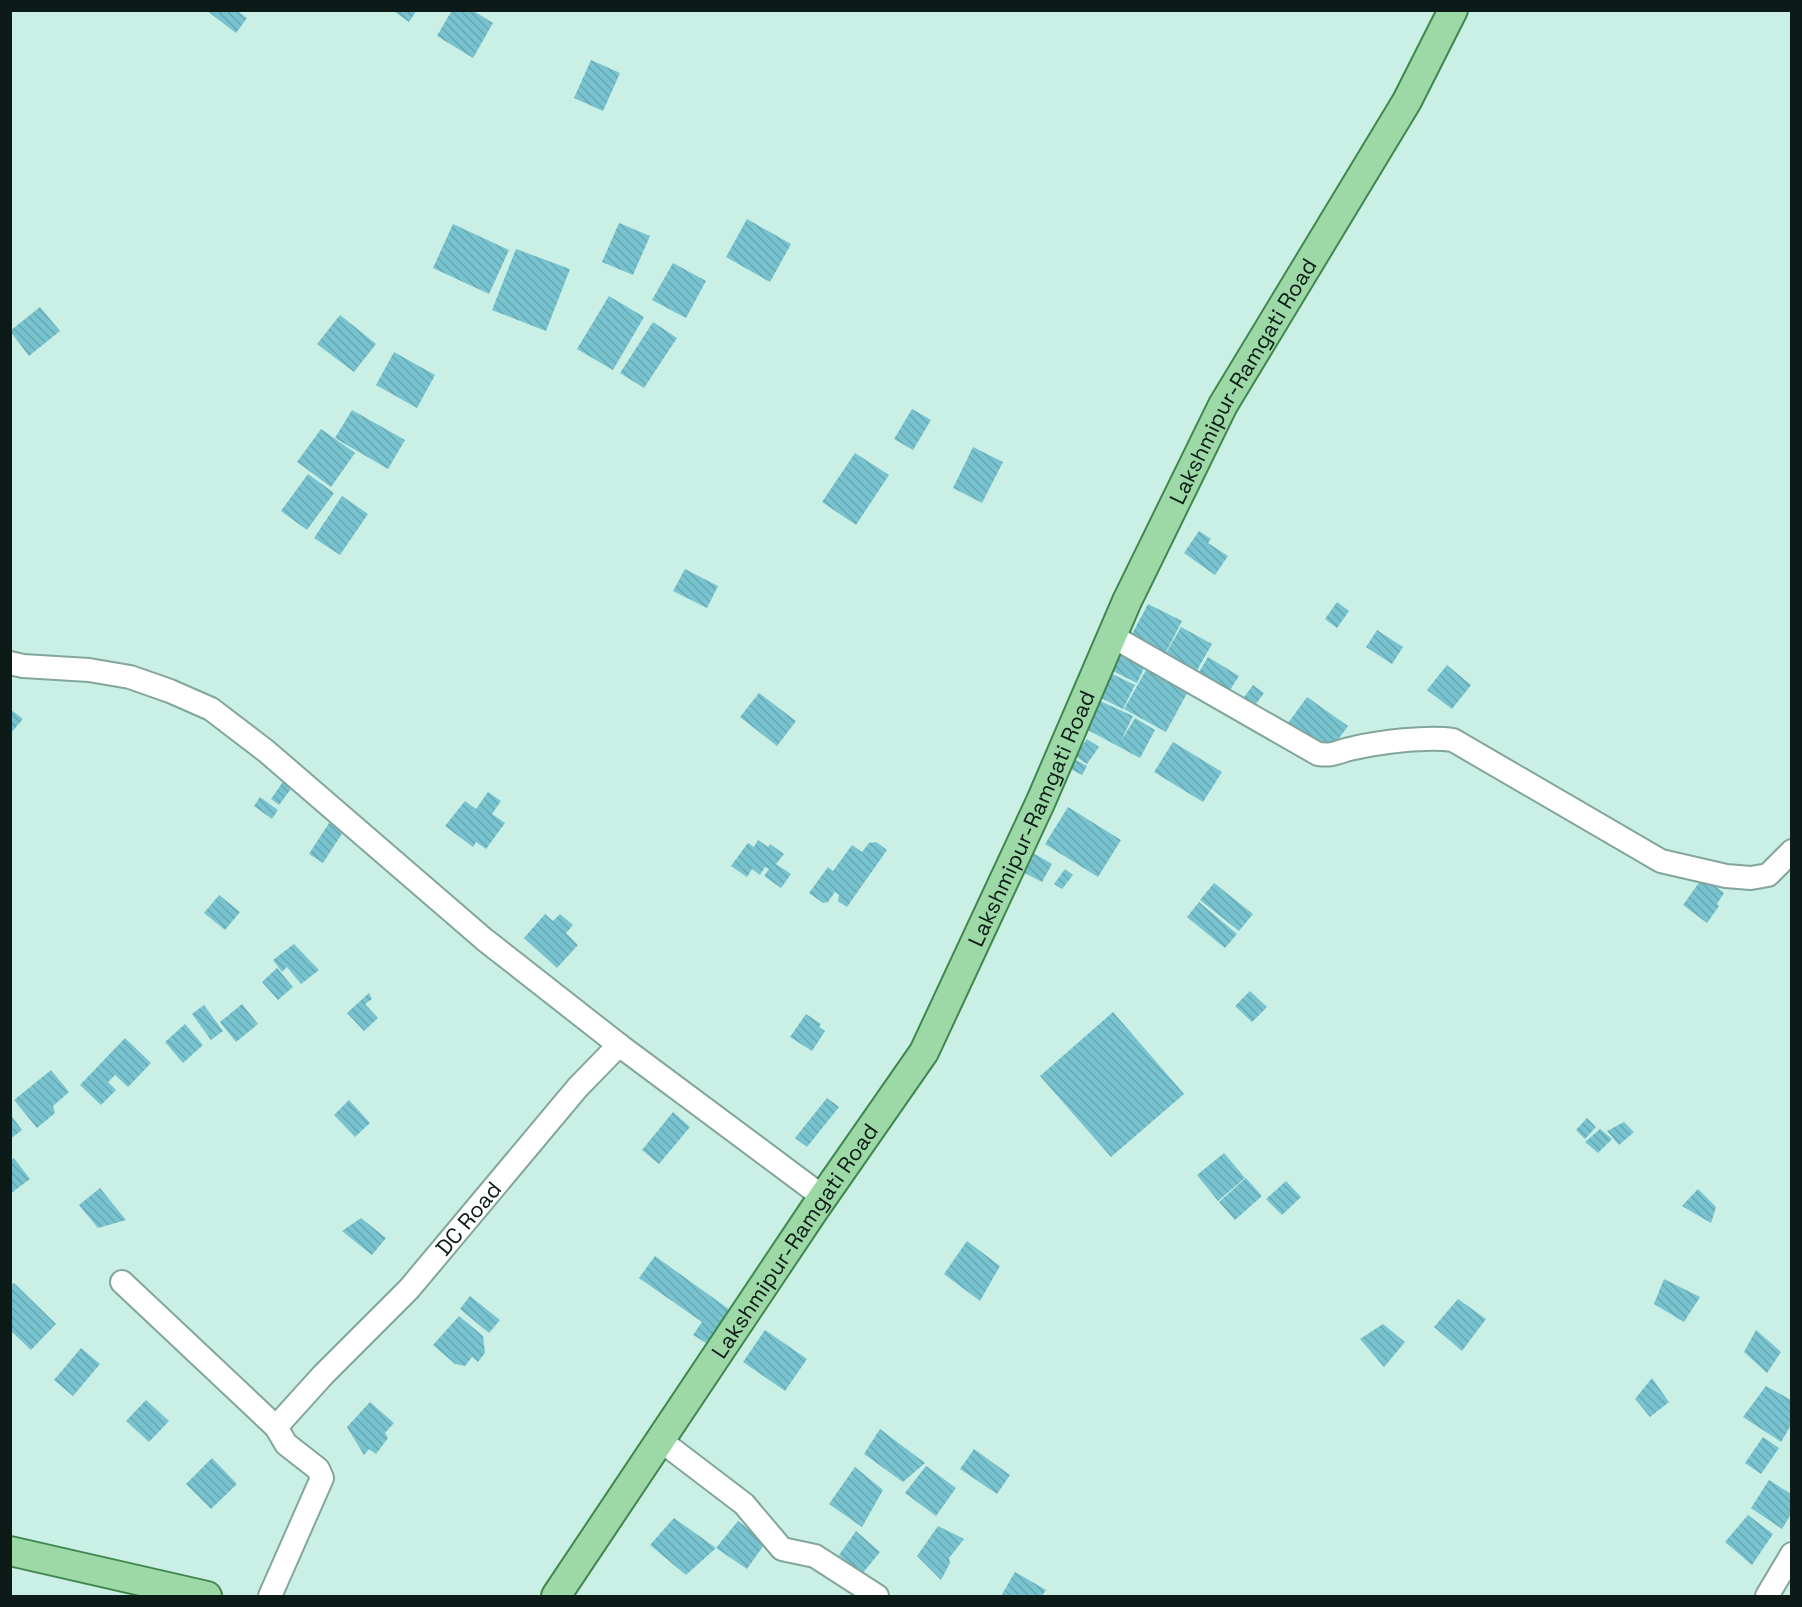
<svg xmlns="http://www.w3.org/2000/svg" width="1802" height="1607" viewBox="0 0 1802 1607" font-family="'Space Grotesk',sans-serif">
<defs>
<pattern id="building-back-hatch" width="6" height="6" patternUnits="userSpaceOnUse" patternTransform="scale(1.5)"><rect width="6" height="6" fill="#78c3d0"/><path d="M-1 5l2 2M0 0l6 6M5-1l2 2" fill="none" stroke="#67a7b2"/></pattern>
</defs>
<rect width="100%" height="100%" fill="#caefe5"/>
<!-- building -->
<path fill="url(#building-back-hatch)" d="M206 10H236L247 18 236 33Z
M392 10H417L409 22Z
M452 10H472L493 23 473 58 437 36Z
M591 60 620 73 603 111 574 98Z
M747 219 791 244 770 282 726 257Z
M619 223 650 236 633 275 602 262Z
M453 224 509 250 489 294 433 268Z
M516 249 570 269 546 331 492 310Z
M673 263 706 281 686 318 652 300Z
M609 296 644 317 613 370 577 349Z
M40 307 60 331 29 356 10 331Z
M340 315 376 344 354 372 317 344Z
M653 322 677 338 644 388 620 373Z
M394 352 435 375 417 408 376 385Z
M912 409 931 420 913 450 894 439Z
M352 410 405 440 388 469 335 438Z
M321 429 355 453 331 487 297 462Z
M973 447 1003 462 982 503 953 488Z
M855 453 889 475 856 525 822 502Z
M308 474 334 493 307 530 281 511Z
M342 496 368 514 340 555 314 538Z
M1199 531 1211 539 1208 543 1228 556 1215 575 1184 553Z
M685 569 718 586 707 608 673 591Z
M1337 602 1349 611 1337 628 1325 619Z
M1148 604 1182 621 1165 654 1131 636Z
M1181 627 1212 644 1196 672 1165 655Z
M1377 630 1403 647 1392 664 1366 647Z
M1121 649 1147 662 1137 683 1111 670Z
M1208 657 1239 676 1228 693 1198 674Z
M1150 663 1191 686 1166 732 1124 709Z
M1447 665 1471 685 1452 709 1427 690Z
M1108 672 1135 685 1123 709 1097 696Z
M1253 685 1264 693 1253 708 1242 700Z
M759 693 796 721 777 746 740 717Z
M1307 697 1348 726 1330 751 1286 726Z
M1100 701 1133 716 1121 741 1135 718 1155 730 1140 758 1086 729Z
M10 709 23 719 10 734Z
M1087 739 1099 747 1087 764 1072 754 1079 744 1082 746Z
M1173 742 1222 772 1203 802 1154 772Z
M1072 758 1087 766 1082 775 1067 767Z
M287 776 296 782 279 805 271 799Z
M488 792 501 801 492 814 505 823 486 849 476 842 473 847 445 826 465 801 476 809Z
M260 797 278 810 272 819 254 806Z
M1068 807 1121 840 1098 877 1045 844Z
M329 823 343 832 323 863 309 854Z
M758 840 768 847 770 844 784 854 776 864 791 874 781 888 764 876 769 869 765 867 760 875 752 869 747 877 731 866 748 843 754 847Z
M876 842 887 850 847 907 838 901 839 895 835 892 828 902 823 903 809 893 828 867 833 871 852 845 862 852 869 843Z
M1033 853 1052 864 1042 882 1023 872Z
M1065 869 1073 875 1062 889 1054 884Z
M1703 877 1724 893 1717 904 1719 906 1707 923 1683 905Z
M1214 883 1253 914 1239 931 1200 900Z
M219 895 240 912 225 930 204 913Z
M1199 902 1237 934 1225 948 1187 917Z
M545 914 553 921 560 914 573 925 566 933 578 945 557 968 524 938Z
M294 944 319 970 301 984 287 967 282 972 273 960Z
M277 968 293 987 278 1000 262 982Z
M1250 991 1267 1007 1252 1022 1235 1006Z
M369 993 372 999 365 1004 378 1018 364 1031 347 1013Z
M242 1004 258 1024 236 1042 220 1022Z
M204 1005 223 1031 211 1040 192 1014Z
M1113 1012 1184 1094 1111 1157 1040 1076Z
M806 1014 821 1024 819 1027 825 1031 812 1051 790 1037Z
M185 1024 203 1045 183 1063 165 1042Z
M125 1038 151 1063 128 1087 115 1075 108 1082 116 1090 101 1105 80 1085Z
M51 1070 69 1092 53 1106 55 1113 37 1128 14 1100Z
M827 1098 839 1107 807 1147 795 1138Z
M349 1100 370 1123 355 1137 334 1115Z
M673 1112 690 1127 659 1164 642 1150Z
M10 1114 22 1130 10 1139Z
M1587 1118 1596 1127 1585 1139 1576 1130Z
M1624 1122 1634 1132 1619 1145 1607 1131Z
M1600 1129 1612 1139 1598 1153 1585 1142Z
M1224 1153 1245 1178 1218 1201 1197 1175Z
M14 1158 30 1179 10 1194V1161Z
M1246 1178 1262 1196 1235 1220 1219 1202Z
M1286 1181 1301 1197 1282 1215 1266 1199Z
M100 1188 126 1220 98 1228 79 1205Z
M1698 1189 1716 1207 1711 1223 1682 1206Z
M361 1218 386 1238 372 1255 342 1231Z
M967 1241 1000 1266 980 1301 944 1274Z
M655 1256 730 1310 706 1343 693 1335 702 1322 639 1278Z
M1664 1279 1700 1297 1684 1322 1654 1304Z
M14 1283 56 1324 31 1350 10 1330V1286Z
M470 1296 500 1320 489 1333 460 1309Z
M1458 1299 1486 1319 1462 1351 1434 1327Z
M459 1316 483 1336 485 1353 478 1362 472 1357 465 1366 455 1364 433 1345Z
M1383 1324 1405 1342 1384 1367 1360 1339Z
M765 1330 807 1359 785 1391 743 1362Z
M1756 1330 1781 1352 1767 1373 1744 1352Z
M81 1348 100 1364 73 1396 54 1380Z
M1652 1378 1669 1402 1650 1417 1635 1399Z
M1766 1386 1791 1400V1425L1781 1442 1743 1417Z
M146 1400 169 1421 149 1442 126 1421Z
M370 1402 394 1423 385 1433 388 1438 376 1454 369 1449 364 1455 347 1427Z
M880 1429 925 1463 903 1482 864 1454Z
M1763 1437 1779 1448 1761 1474 1745 1463Z
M974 1449 1010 1475 997 1494 960 1469Z
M212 1458 237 1484 211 1509 186 1484Z
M926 1466 956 1488 936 1516 905 1493Z
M855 1467 883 1490 862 1527 829 1504Z
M1769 1480 1791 1494V1514L1782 1529 1751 1508Z
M1748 1515 1773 1534 1752 1565 1725 1542Z
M674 1518 716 1548 686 1575 650 1545Z
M738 1521 766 1542 747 1569 716 1548Z
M938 1526 964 1539 949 1558 950 1563 941 1580 917 1556Z
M856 1531 880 1552 862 1574 839 1555Z
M1015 1572 1046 1590 1042 1596H1001Z"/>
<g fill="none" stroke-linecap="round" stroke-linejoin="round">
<defs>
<g id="minor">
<path d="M1112 636 1318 754C1336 756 1338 751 1354 748 1379 742 1428 736 1453 740L1661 861 1726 876 1751 878 1768 875 1792 851"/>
<path d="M10 663 23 666 89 670 130 677 170 691 211 709 266 751 485 940 619 1045"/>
<path d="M122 1282 276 1427"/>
<path d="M660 1440 744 1504 782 1549 815 1556 877 1596"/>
<path id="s1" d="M270 1596 322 1478 318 1469 286 1444 276 1427 323 1375 409 1289 578 1087 619 1045 823 1197"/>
<path d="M1767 1596 1792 1554"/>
</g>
<g id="major">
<path d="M10 1551 207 1596"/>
<path id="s2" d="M556 1596 814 1210 924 1052 1041 801 1127 601 1223 405 1407 101 1453 10"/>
</g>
</defs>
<!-- minor casing -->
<use href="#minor" stroke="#82a59c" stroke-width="26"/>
<!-- major casing -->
<use href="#major" stroke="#40864f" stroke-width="32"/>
<!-- minor -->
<use href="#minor" stroke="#fff" stroke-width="22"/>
<!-- major -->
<use href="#major" stroke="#9dd9a7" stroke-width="28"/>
</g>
<g text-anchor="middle" stroke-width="5" stroke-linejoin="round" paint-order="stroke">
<!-- street labels -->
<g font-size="22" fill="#0d1b18" stroke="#d7fcf3">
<text dy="8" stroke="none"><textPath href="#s2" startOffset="1400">Lakshmipur-Ramgati Road</textPath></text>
<text dy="8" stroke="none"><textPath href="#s2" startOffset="914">Lakshmipur-Ramgati Road</textPath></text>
<text dy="8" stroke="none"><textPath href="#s1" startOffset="483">DC Road</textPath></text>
<text dy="8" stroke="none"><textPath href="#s2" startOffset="428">Lakshmipur-Ramgati Road</textPath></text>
</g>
</g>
<!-- border -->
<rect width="1802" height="1607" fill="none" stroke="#0d1b18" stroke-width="24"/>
</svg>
